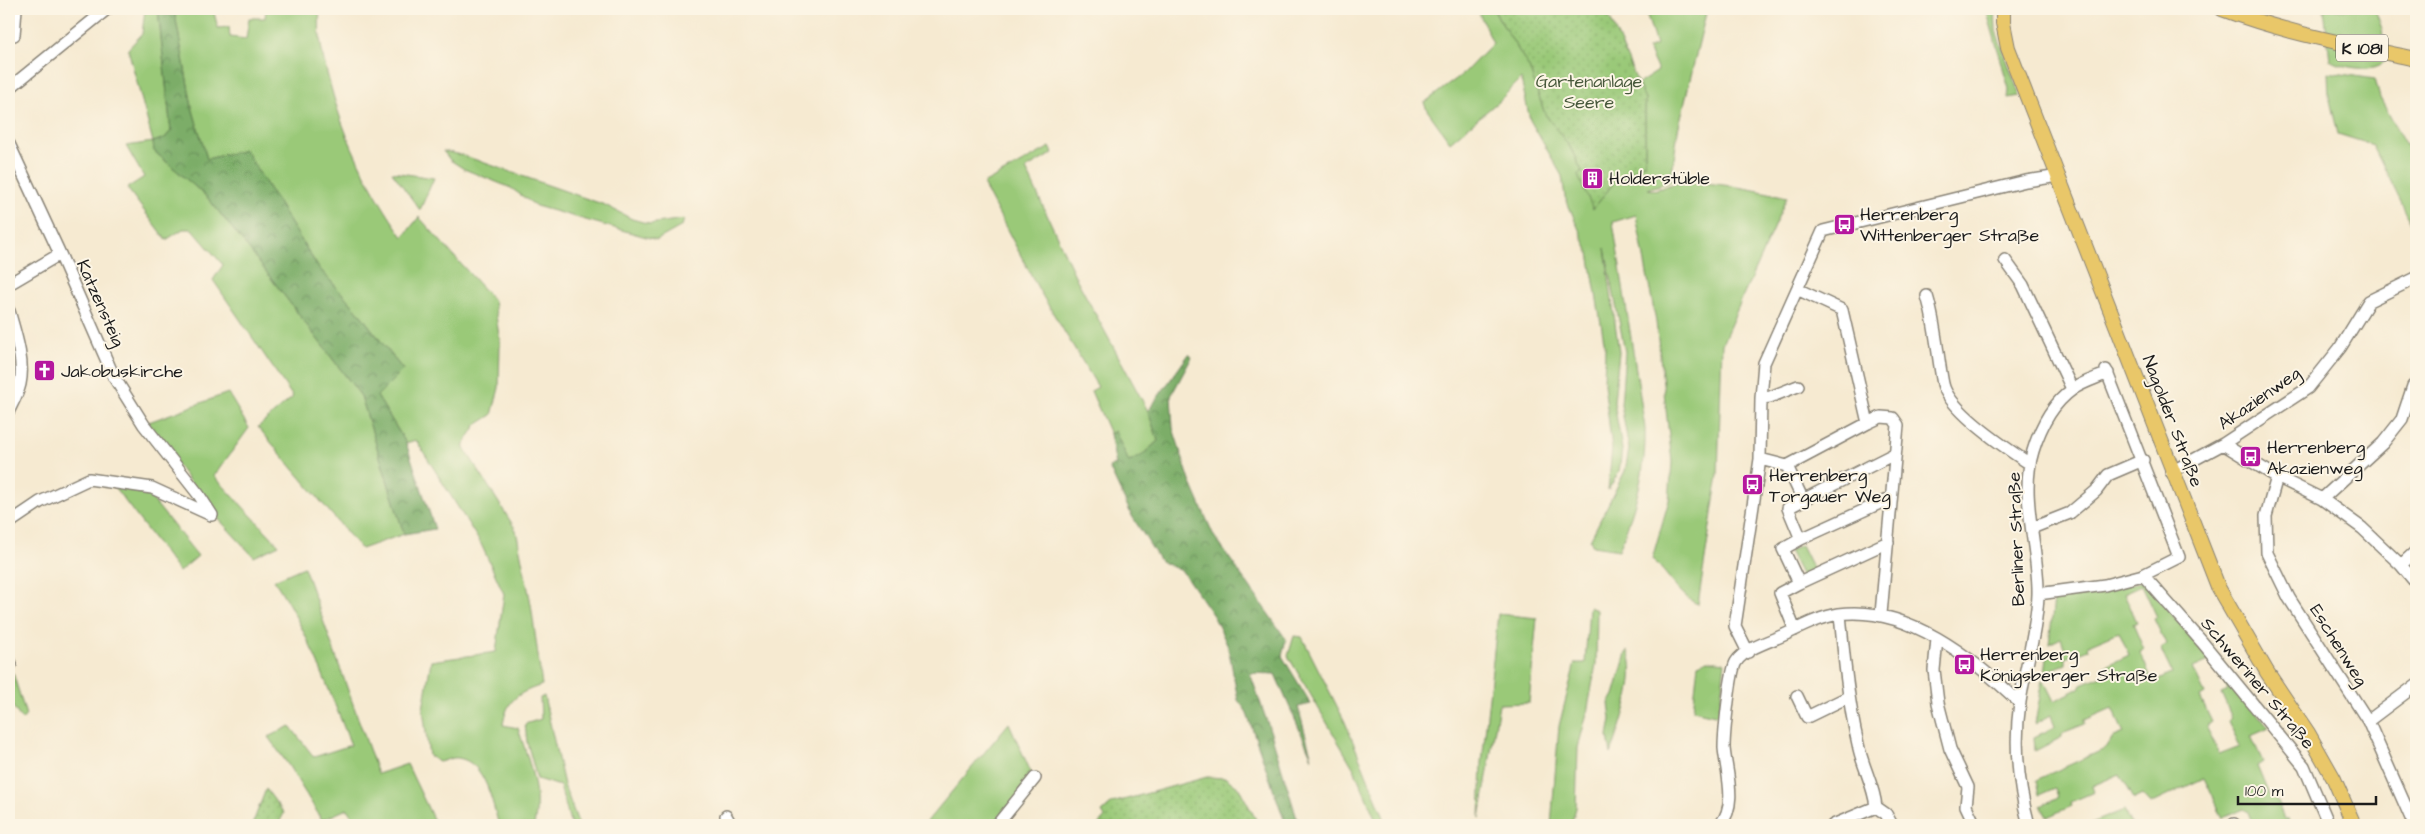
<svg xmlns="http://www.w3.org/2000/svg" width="2425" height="834" viewBox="0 0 2425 834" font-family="'Architects Daughter',sans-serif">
<defs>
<pattern id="forest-crowns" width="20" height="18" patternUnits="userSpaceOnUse" patternTransform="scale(1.25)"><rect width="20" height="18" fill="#7bad68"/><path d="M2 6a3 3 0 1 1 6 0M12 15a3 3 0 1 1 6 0" fill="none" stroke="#648c55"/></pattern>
<pattern id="garden-dots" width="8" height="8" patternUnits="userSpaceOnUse" patternTransform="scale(1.25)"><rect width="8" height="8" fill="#9ac978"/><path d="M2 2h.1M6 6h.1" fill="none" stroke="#84ac67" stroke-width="1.8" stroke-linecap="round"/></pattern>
</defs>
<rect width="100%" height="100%" fill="#fcf5e5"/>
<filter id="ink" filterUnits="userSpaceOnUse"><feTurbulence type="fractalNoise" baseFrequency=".02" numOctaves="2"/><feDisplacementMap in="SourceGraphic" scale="10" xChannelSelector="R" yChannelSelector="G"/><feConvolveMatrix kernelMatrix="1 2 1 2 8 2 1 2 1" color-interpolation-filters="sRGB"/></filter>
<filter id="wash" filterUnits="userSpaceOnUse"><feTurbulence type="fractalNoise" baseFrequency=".0096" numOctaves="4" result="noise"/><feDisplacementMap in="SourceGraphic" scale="20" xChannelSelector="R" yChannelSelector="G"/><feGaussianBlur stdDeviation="1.12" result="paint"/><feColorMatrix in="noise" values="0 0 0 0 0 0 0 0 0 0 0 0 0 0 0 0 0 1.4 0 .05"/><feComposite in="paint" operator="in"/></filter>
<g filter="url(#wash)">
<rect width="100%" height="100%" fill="#f6ead1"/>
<!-- green -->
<path fill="#9ac978" stroke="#5b724a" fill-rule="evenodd" d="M145 9H158L171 131 165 138 153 142 154 151 207 197 248 248 361 396 404 534 361 549 258 427 293 397 213 280 223 265 192 229H183L166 240 127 188 144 177 126 146 153 142 128 49 142 34Z
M174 9H213L218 28 229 27 230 37 246 39 249 18H265L266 9H320C317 38 324 63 332 91 347 145 371 191 403 237L419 217 494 301 500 343 499 388 492 415 476 425 463 446 516 530 531 604 542 685C519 693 507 698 503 725L518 728C528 759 542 793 534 825H499C492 803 486 762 458 758 453 757 444 761 439 762L429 756 423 709 431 661 496 652 504 594 481 544 416 440 406 443 377 396 403 370 357 310 318 267 245 150 207 159 192 107Z
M1477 9H1493L1529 67 1545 114 1570 147 1582 171 1593 209 1616 180 1645 163V100L1638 84 1658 71 1648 49 1656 45 1645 9H1707L1678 130 1671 181 1648 189C1657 192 1668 184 1678 183 1715 181 1751 189 1787 197L1722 344 1718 475 1698 604C1682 599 1666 571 1652 559L1669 500 1672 462 1656 322 1636 215 1613 222 1645 428C1646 477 1635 505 1619 550L1593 546 1590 540 1625 471 1629 449 1621 405 1625 352 1605 248 1619 352 1614 402 1622 449 1619 472 1608 490 1612 448 1604 384 1605 347 1589 253 1565 197 1562 176 1530 120 1521 79 1499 101 1450 142 1427 110 1424 103 1464 73 1493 43Z
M1986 9H1995L1996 31 2020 96 2008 98 2009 89Z
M2324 9H2375L2382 29 2386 59C2378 74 2341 68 2330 60Z
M2328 72 2375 79 2380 98 2416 164V233L2373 145 2338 134 2329 96Z
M1050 147 1053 153 1026 169 1076 278 1148 411 1158 441 1141 456 1129 462 1113 432 1110 434 1091 391 1098 387 1039 290 983 184Z
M443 151 462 155 605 205 632 219 650 224 684 219 682 226 657 240 536 206 511 188 464 169 450 160Z
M392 172 434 178 420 210Z
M228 393 249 428 214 476 279 545 254 557 213 513 146 423Z
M112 484 149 495 198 556 179 572Z
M1801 545 1815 573 1803 578 1789 551Z
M304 567 378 774 407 764 436 825H358L347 809 322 820 287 763 268 737 290 726 314 757 351 745C328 688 308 631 274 580Z
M2143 581 2211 660 2193 668 2205 694 2200 697 2212 722 2206 726 2219 754 2240 746 2228 721 2232 718 2221 693 2228 690 2216 664 2269 728 2251 736 2263 762 2257 766 2269 795 2273 793 2284 818H2288L2291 825H2254L2249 812 2243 809 2223 818 2204 778 2150 804 2142 795 2134 799 2120 774 2092 786 2094 792 2071 802 2072 806 2047 817 2041 806 2058 797 2055 788 2039 795 2036 780 2107 748 2112 738 2124 733 2112 708 2085 720V724L2062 733V737L2035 751 2034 737 2055 727 2051 715 2035 724 2043 679 2054 701 2080 688 2082 684 2103 675 2104 667 2129 655 2119 632 2088 645 2089 649 2066 658V664L2045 672 2047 658 2065 650 2061 638 2049 644 2054 599 2100 592ZM2142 585 2157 617 2154 619 2166 644 2160 648 2172 673 2153 683 2140 652 2144 650 2133 624 2137 622 2124 593Z
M1589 607 1597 610 1596 664 1587 713 1578 748 1576 808 1571 825H1551L1559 726 1575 663H1585Z
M1498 614 1537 618 1529 703 1499 704 1480 818 1482 762Z
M1294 636 1302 637 1345 722 1387 825H1378L1354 769 1288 656Z
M1627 650C1641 672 1619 730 1611 754L1608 736 1611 719 1609 703 1614 695Z
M1708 660 1725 662 1719 716 1693 710 1698 664Z
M13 673 26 715 22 720 9 701V676Z
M544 696 564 785 579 825H571L560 786 537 779 527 742 525 724 541 719 540 698Z
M1009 723 1033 777 993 825H924Z
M2124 810 2131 825H2087Z"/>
<!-- forest -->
<path fill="url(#forest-crowns)" stroke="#4c6442" d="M158 9H174L192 107 207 159 245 150 318 267 357 310 403 370 377 396 406 443 435 529 404 534 361 396 248 248 207 197 154 151 153 142 165 138 171 131Z
M1189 354 1192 357 1171 396 1173 428 1190 481 1214 536 1286 639 1282 656 1311 704 1298 707 1312 758 1275 674 1250 673 1271 733 1299 825H1286L1246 711 1238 700 1228 646 1214 617 1182 571 1160 561 1132 516 1109 467 1116 465 1110 434 1115 431 1129 462 1141 456 1158 441 1148 411Z"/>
<!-- garden -->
<path fill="url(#garden-dots)" stroke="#5b724a" d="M1493 9H1606L1645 100V163L1616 180 1593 209 1578 176 1582 171 1570 147 1545 114 1529 67Z
M1207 777 1226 778 1239 788 1259 825H1098L1105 817 1102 812 1112 803Z
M266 789 284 813 278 825H252Z"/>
</g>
<g filter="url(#ink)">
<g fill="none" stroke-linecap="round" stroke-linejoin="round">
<defs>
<path id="minor" d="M14 35 16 9
M9 86H12L107 9
M9 144 60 254 114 377 144 425 199 495 212 515
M2005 260 2023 285 2072 389
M9 284 60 254
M1797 289 1842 310 1868 423
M1927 296C1936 325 1937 354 1943 384 1949 410 2007 449 2030 464
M9 311C15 332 25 362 20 384 18 393 13 402 9 410
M1761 398 1770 397 1798 386
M2223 444 2277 477 2322 499 2362 528 2401 565 2416 583
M1760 459 1787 466 1868 423 1881 417 1893 418 1898 425 1881 614
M1787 466 1803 500 1788 508 1801 539 1783 549 1799 583 1780 593 1795 630
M2171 472 2223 444 2308 388 2340 348 2369 301 2416 278
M2277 477 2266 516 2267 553 2289 598 2368 721 2414 825
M2322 499 2383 443 2402 419 2413 386
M1803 500 1894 454
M9 523 40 502 89 479 152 488 211 515
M2032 528 2070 513 2096 491 2108 475 2143 460
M1801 539 1891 498
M2401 565 2416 551
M2143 575 2202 642 2304 766 2329 825
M1799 583 1888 542
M2038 594 2105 585 2143 575 2179 557 2106 370
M1840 614C1844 658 1848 701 1858 744 1862 766 1874 785 1876 807
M1937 639 1934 670 1938 703 1950 749 1968 787 1966 806 1975 825
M1748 652 1735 626 1760 459 1761 398 1764 363 1823 231 2026 181 2059 176
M9 659 11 664
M1797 696 1807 717 1848 697
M2368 721 2416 685
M1876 807 1886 814 1892 825
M726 816 731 825
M2234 824V825
M997 825 1035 778
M1720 825C1738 804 1726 772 1724 748 1724 734 1730 672 1736 662 1745 648 1771 641 1786 634 1803 626 1820 617 1839 614 1907 605 1973 658 2020 703
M1833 825 1876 807
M2029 825C2018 785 2014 743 2020 702 2025 666 2037 631 2038 594 2039 548 2019 497 2033 451 2040 428 2053 403 2073 389 2083 382 2097 378 2108 373"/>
<path id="major" d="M2003 9V23L2008 48 2219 589 2267 672 2308 733 2334 779 2354 825
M2222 9C2285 33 2351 45 2416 59"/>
</defs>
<!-- minor casing -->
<use href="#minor" stroke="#898376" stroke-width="14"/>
<!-- major casing -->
<use href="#major" stroke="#898376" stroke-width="16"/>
<!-- minor -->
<use href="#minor" stroke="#fff" stroke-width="11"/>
<!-- major -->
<use href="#major" stroke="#e9c769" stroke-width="14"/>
</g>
</g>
<!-- icons -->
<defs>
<symbol id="building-square" viewBox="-11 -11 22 22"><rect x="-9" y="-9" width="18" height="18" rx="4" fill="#b5179e" stroke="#fcf5e5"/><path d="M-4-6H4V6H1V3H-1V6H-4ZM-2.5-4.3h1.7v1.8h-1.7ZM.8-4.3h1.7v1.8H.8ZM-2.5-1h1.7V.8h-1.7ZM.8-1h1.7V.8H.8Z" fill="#fff"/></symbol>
<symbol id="bus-square" viewBox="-11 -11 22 22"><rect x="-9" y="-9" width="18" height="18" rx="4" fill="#b5179e" stroke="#fcf5e5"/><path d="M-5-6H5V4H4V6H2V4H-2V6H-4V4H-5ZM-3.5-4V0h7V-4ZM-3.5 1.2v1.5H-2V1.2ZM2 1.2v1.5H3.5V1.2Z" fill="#fff"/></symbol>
<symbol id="church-square" viewBox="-11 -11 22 22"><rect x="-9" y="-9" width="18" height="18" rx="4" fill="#b5179e" stroke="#fcf5e5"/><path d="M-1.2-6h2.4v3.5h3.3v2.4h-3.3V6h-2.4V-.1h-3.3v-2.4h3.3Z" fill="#fff"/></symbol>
</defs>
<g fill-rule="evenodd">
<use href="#building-square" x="1580" y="166" width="25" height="25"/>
<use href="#bus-square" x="1832" y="212" width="25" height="25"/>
<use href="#church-square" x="32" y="358" width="25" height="25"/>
<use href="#bus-square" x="2238" y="444" width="25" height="25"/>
<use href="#bus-square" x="1740" y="472" width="25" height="25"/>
<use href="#bus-square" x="1952" y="652" width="25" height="25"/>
</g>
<g text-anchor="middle" stroke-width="4" stroke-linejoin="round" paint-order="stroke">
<!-- shield labels -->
<rect fill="#fcf5e5" stroke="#5f5d58" stroke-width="1" x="2336" y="34.5" width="52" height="27" rx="4"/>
<g font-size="16" font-weight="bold" fill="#1c1c1c">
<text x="2362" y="54">K 1081</text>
</g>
<!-- park labels -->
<g font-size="18" fill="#48593c" stroke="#fcf5e5">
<text x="1589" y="87">Gartenanlage<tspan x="1589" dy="21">Seere</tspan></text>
</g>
<!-- poi labels -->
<g font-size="18" fill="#1c1c1c" stroke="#fcf5e5" text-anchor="start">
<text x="1609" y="184">Holderstüble</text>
<text x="1860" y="220">Herrenberg<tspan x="1860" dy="21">Wittenberger Straße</tspan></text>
<text x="61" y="377">Jakobuskirche</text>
<text x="2267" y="453">Herrenberg<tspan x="2267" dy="21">Akazienweg</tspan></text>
<text x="1769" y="481">Herrenberg<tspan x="1769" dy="21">Torgauer Weg</tspan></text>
<text x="1980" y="660">Herrenberg<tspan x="1980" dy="21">Königsberger Straße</tspan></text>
</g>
<!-- street labels -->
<g font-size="18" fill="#1c1c1c" stroke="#fcf5e5">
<text transform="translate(101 303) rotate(66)" y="6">Katzensteig</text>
<text transform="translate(2259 398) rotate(-35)" y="6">Akazienweg</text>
<text transform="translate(2173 421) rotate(69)" y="6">Nagolder Straße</text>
<text transform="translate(2016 539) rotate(-92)" y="6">Berliner Straße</text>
<text transform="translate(2339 645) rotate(58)" y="6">Eschenweg</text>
<text transform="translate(2258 683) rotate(50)" y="6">Schweriner Straße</text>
</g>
</g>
<!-- margin -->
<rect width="2425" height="834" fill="none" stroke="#fcf5e5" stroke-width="30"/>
<!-- scale -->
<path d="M2238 796v8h138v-8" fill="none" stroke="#1c1c1c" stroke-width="2.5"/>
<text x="2245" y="796" font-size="15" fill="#1c1c1c" stroke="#fcf5e5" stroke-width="4" paint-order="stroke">100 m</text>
</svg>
